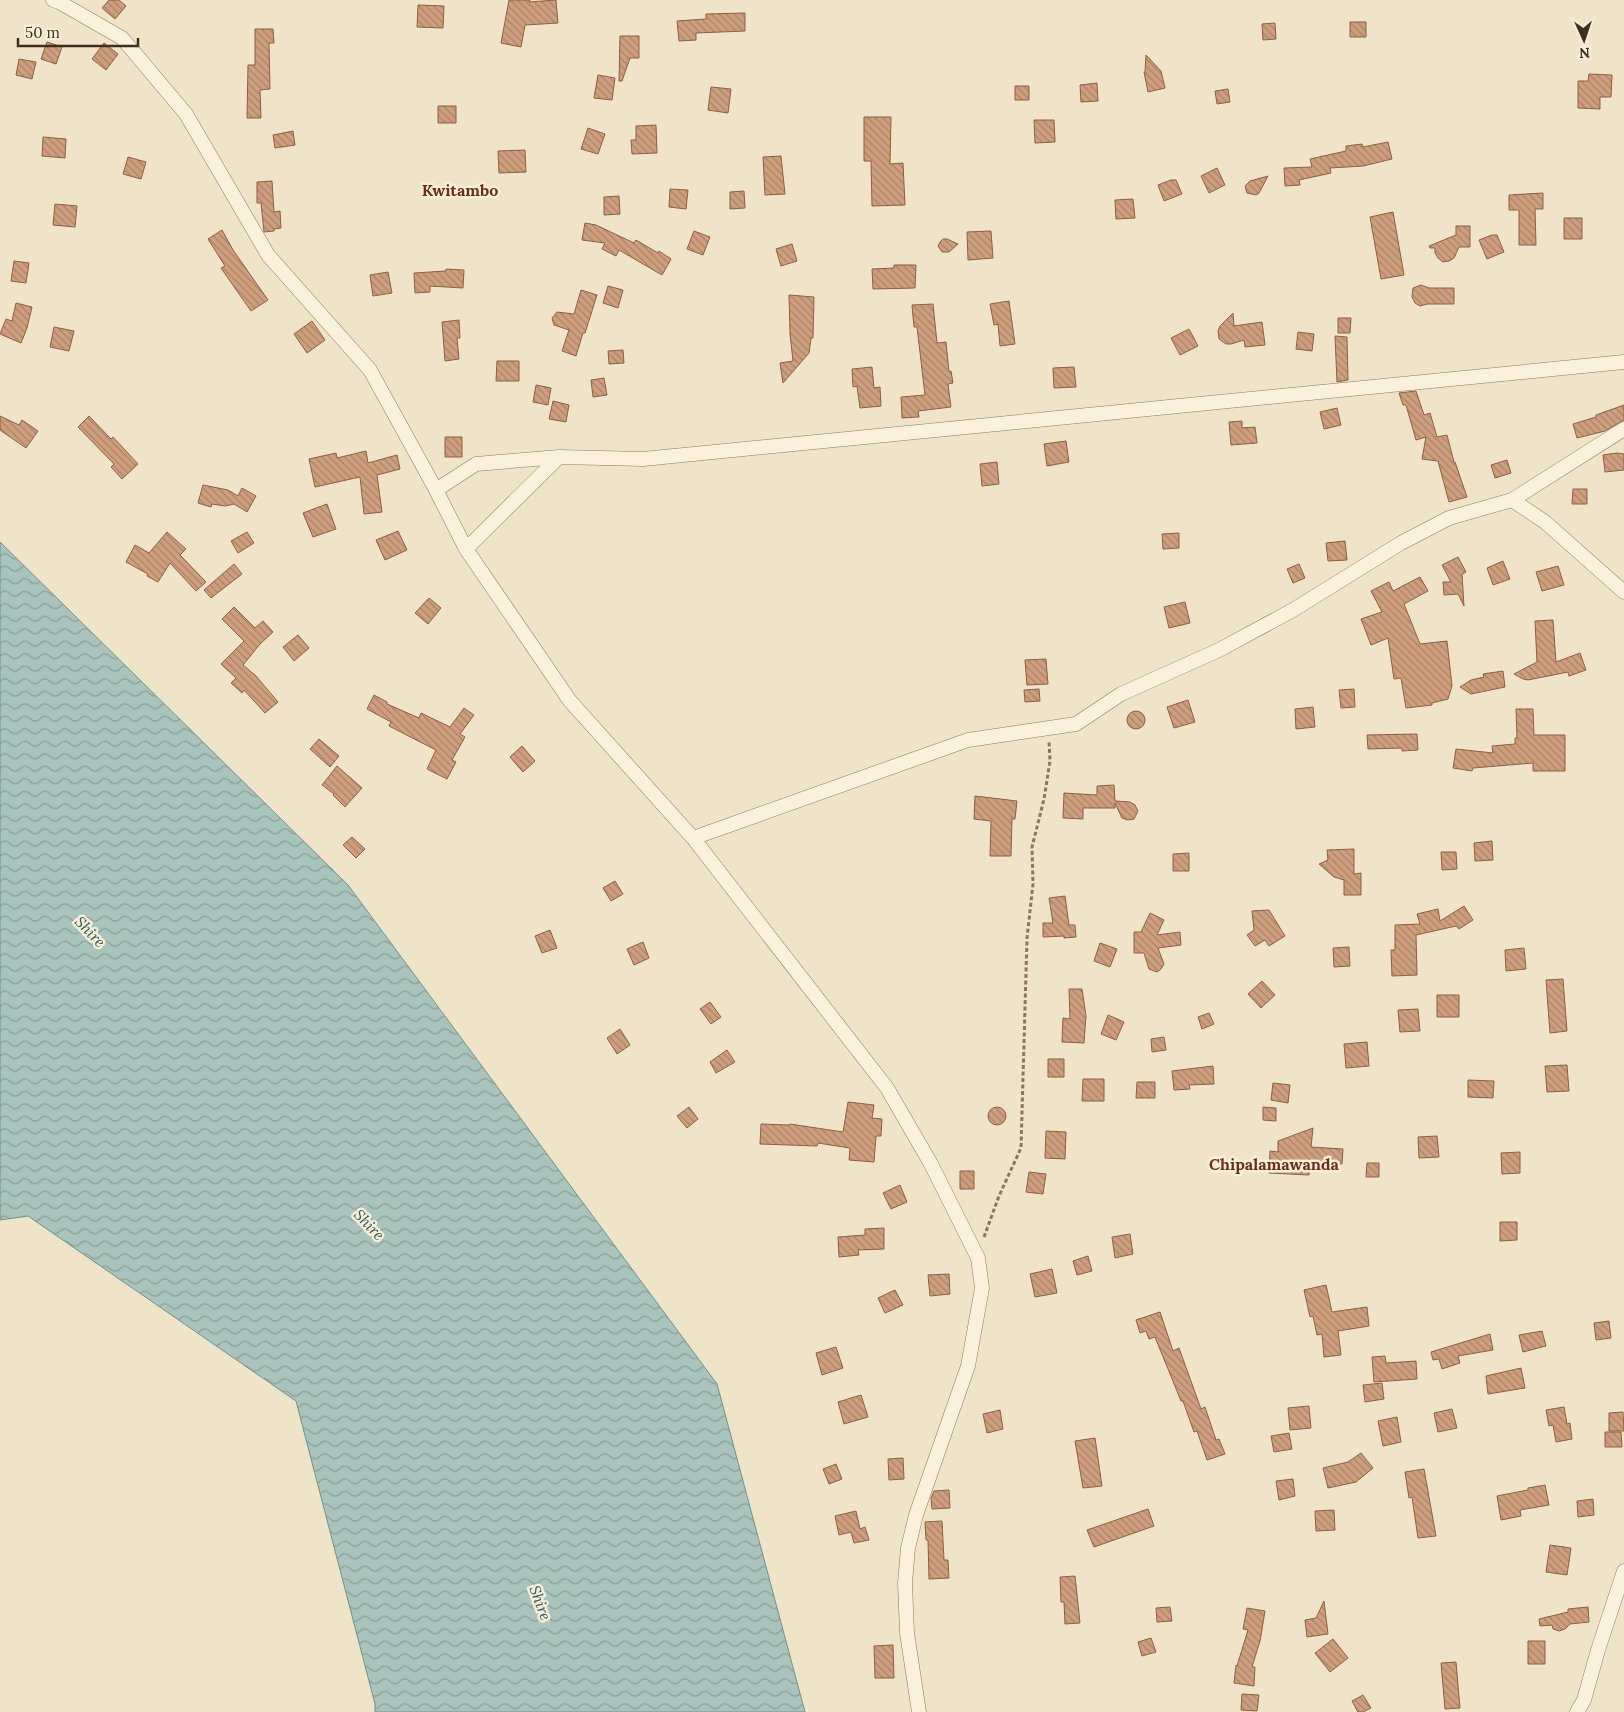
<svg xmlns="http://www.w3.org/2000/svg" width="1624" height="1712" viewBox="0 0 1624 1712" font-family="Lora,serif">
<defs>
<pattern id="water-waves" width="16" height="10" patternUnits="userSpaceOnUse" patternTransform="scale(1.25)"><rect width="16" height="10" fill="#a9c4bc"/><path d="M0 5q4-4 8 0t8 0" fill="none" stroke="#8ba098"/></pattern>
<pattern id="building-back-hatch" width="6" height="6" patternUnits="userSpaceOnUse" patternTransform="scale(1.25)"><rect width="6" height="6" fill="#cf9f7d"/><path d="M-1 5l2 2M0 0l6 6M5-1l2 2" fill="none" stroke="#a98266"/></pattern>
</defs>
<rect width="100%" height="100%" fill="#f0e4c8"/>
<!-- water -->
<path fill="url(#water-waves)" stroke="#6f938a" d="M0 542 348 885 717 1384 805 1712H375V1704L296 1401 28 1216 0 1220Z"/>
<!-- building -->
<path fill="url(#building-back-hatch)" stroke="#8d5f41" d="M109 0H119L126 6 115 19 102 8Z
M509 0H530L529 2 556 0 558 23 525 25 521 47 501 43Z
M418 5 444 6 443 28 417 27Z
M745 13V31L696 33V40L679 41 677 21 706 19V14Z
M1350 22H1366V37H1350Z
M1275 23 1276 39 1263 40 1262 24Z
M255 29H273L274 43H269L270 89 260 90 261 118H247L248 65H255Z
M620 36H639V58H630L622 81H619Z
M47 42 62 47 56 64 41 59Z
M104 43 118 54 106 70 92 59Z
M1146 55 1161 71 1165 88 1148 92 1144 72H1145Z
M19 59 36 62 32 79 16 75Z
M1589 74 1612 75 1611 97H1600V109L1578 108V81H1588Z
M598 75 615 78 612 100 594 98Z
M1097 83 1098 101 1081 102 1080 85Z
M1015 86H1029V100H1015Z
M711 87 731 89 728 113 708 110Z
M1228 89 1230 102 1217 104 1215 91Z
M438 106H456V123H438Z
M864 117H891L890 164 903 163 905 205 872 206 871 161H864Z
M1034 120H1054L1055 142 1035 143Z
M656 125 657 153 632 154 631 140H636V126Z
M588 128 605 134 598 154 581 149Z
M293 131 295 145 275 148 273 135Z
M43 137 66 139 65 158 42 156Z
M1388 142 1392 159 1363 166 1330 168 1331 173 1299 180 1300 185 1285 186 1284 168 1312 167 1310 159 1346 151V146L1362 144 1363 147Z
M525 150 526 172 499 173 498 151Z
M781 156 785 194 765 195 763 157Z
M128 157 146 162 141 179 123 174Z
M1217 168 1225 185 1209 193 1201 176Z
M1268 176 1259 193 1256 195 1247 193 1245 186 1250 181Z
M1171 180H1176L1182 194 1164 201 1158 185Z
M272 181 274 212 280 211 281 228 274 229V231L264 232 261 203H257V182Z
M670 189 688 190 686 209 669 207Z
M744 191 745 208 730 209V192Z
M1543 193V209H1535L1536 245H1519V210H1509V195Z
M619 196 620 214 604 215V197Z
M1133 199 1135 218 1116 219 1115 200Z
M55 204 77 206 75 227 53 225Z
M1393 212 1404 275 1381 279 1370 217Z
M1564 218H1582V239H1564Z
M585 223 596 225 634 243 636 240 658 253 659 251 671 259 662 275 619 250 616 256 602 249 605 243 582 240Z
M1456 226H1470V247H1459L1454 258 1449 261 1443 262 1438 258 1435 253V248H1430L1429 246 1456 235Z
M222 230 233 250 268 300 251 311 221 268 225 266 208 239Z
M694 231 710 237 703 255 687 249Z
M991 231 993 258 968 260 967 232Z
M1492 235H1497L1504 252 1487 259 1479 240Z
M943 239H947L958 244 949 252H942L938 246 940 242Z
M792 244 797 261 781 266 776 249Z
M14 261 29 263 26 283 11 281Z
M894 265H916L915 288 873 289 872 269 894 268Z
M446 269 464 270 463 288 430 286V292L415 293 414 273 446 271Z
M388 272 392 293 373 296 370 275Z
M1421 285 1429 288H1454V304H1427L1420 306 1415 303 1412 297 1413 288Z
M608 286 623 290 618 308 603 303Z
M581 290 597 295 585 333H583L576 356 562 351 569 330 554 325 552 318 557 312 574 314Z
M789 295 814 297 813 338H811L809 353 783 383 780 363 793 361 790 334Z
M1009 301 1015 344 1000 346 998 324 994 325 990 304Z
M16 303 32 307 27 328 21 343 0 334 6 319 12 321Z
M933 304 937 343 946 342 949 372 951 371 953 383 948 384 951 407 918 411 919 417 902 418 901 397 925 395 917 327H914L912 305Z
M1233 313 1234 326 1262 322 1265 345 1245 347 1244 340 1231 344H1226L1219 339 1218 331 1220 326Z
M1338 318H1351L1350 333H1338Z
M459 320 460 338H457L459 359 445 361 442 322Z
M312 321 325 340 307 353 294 334Z
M54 327 74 331 69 351 50 347Z
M1189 329 1198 346 1180 355 1171 338Z
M1298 332 1314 334 1312 351 1296 349Z
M1335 336 1347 337 1348 380 1337 382Z
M623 350 624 363 609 364 608 351Z
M497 361H519V381H496Z
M872 367 874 388 880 387 881 406 860 408 857 386 853 387 852 369Z
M1074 367 1076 387 1054 388 1053 368Z
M604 378 607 395 593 397 591 380Z
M536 385 551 388 548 405 533 402Z
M1416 391 1424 415 1430 413 1437 437 1447 435 1454 462H1455L1467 497 1449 502 1438 461 1422 459 1426 437 1416 440 1406 405H1403L1399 393Z
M553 401 569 405 566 422 549 419Z
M1624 405V420L1605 431 1577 438 1573 424 1596 417V415Z
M1337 408 1341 425 1324 429 1320 412Z
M0 416 19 425 22 420 38 431 26 448 0 430Z
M89 416 111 439 113 437 138 464 122 479 111 467 114 464 78 427Z
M1242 421V428L1255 427 1257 443 1231 445 1229 422Z
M445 437H462V457H445Z
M1066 441 1069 462 1047 466 1044 444Z
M366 451 368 463 397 455 400 469 377 475 382 512 364 514 360 477 315 487 309 459 336 453 337 458Z
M1617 453 1624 454V470L1605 472 1603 455Z
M1507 460 1511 473 1495 478 1491 465Z
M997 462 999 484 982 486 980 464Z
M203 485 228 490 238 496 242 488 256 496 247 512 234 504 225 506 212 504 211 507 198 503Z
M1573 489H1587V504H1572Z
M327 504 336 529 313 537 303 513Z
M398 531 407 550 385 560 376 540Z
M167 532 186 549 180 555 206 582 196 591 170 563 158 582 147 576 148 574 126 562 135 545 149 553Z
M247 532 254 543 238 553 231 541Z
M1179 533V548L1163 549 1162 534Z
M1345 541 1347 560 1328 561 1326 543Z
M1458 557 1466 572 1462 574 1464 606 1458 594 1444 595 1443 582H1451L1442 565Z
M1503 561 1510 579 1493 585 1487 568Z
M234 564 242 574 211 598 204 590Z
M1299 564 1305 578 1293 583 1287 569Z
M1558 566 1564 585 1542 591 1536 572Z
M1420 577 1428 591 1404 604 1420 644 1447 641 1452 686 1448 699 1432 703V705L1406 708 1401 678 1394 679 1388 638 1371 645 1361 619 1382 612 1371 591 1389 582 1393 591Z
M429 598 441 608 428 624 415 613Z
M1185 602 1190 623 1169 628 1164 607Z
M234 607 255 628 263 621 273 632 260 644 243 665 256 676 278 702 265 713 244 690 242 693 231 683 236 678 221 664 244 641 222 619Z
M1553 620 1556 662 1580 653 1586 670 1569 676 1568 672 1528 680 1523 679 1514 674 1537 662 1535 621Z
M298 635 309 648 294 661 283 647Z
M1046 659 1048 684 1027 685 1025 660Z
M1503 671 1505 687 1471 694 1460 687 1471 680 1484 677 1483 674Z
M1039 689 1040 701 1025 702 1024 690Z
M1354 689 1355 707 1341 708 1339 690Z
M374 695 387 702V704L419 718 421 713 450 727 464 708 474 715 460 734 465 737 452 760 456 762 447 779 427 769 436 750 389 726 391 722 367 709Z
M1188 700 1195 722 1174 728 1167 707Z
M1313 707 1315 727 1296 729 1295 709Z
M1516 709H1533L1534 735H1565V771H1533V763L1473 768 1472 771 1453 768 1456 749 1493 753 1492 746 1515 744V738H1517Z
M1127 720a9 9 0 1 1 18 0a9 9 0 1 1-18 0Z
M1417 734 1418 750 1402 751V748L1368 749 1367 735Z
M319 739 339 756 330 767 310 749Z
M522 746 535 761 523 772 510 757Z
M337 766 362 788 345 807 333 795 334 794 322 785Z
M1114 785 1115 801 1130 802 1135 805 1138 811 1134 819 1128 820 1122 818 1115 803V808H1083V819L1063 818 1064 793 1097 795V786Z
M975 796 1017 801 1015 819H1012L1011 856H990L991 821 974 819Z
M352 837 365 849 356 858 343 845Z
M1492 841 1493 860 1475 861 1474 843Z
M1354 849V874L1361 873V895H1344V880L1334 877 1319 864 1328 860 1327 850Z
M1441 852H1456L1457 869 1442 870Z
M1189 853V871H1173V854Z
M615 881 623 894 611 901 603 888Z
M1065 896 1069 925H1075L1076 937 1064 938V936L1043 937V923H1053L1049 898Z
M1464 906 1473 920 1459 929 1456 926 1416 935 1417 975 1392 976 1391 950H1395V925L1420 924 1417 914 1438 909 1440 921Z
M1269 910 1285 936 1269 946 1265 940 1255 946 1247 935 1254 930 1252 911Z
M1150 913 1164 920 1157 935 1180 932 1181 945 1158 948 1164 964 1161 969 1157 972 1149 969 1144 953H1134V932H1141Z
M550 930 557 948 542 953 535 936Z
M643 942 649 958 634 965 627 949Z
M1100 943 1117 949 1110 967 1094 961Z
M1349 947 1350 966 1334 967 1333 948Z
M1524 948 1526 969 1506 971 1505 950Z
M1563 979 1567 1031 1550 1033 1546 980Z
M1262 981 1275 995 1261 1008 1248 994Z
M1069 989H1082L1086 1016 1084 1043 1062 1042 1063 1018 1070 1019Z
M1437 995H1459V1017H1437Z
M710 1002 721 1017 711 1024 700 1009Z
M1418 1009 1420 1031 1400 1032 1398 1010Z
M1209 1013 1214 1024 1202 1029 1198 1017Z
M1108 1015 1124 1022 1116 1040 1101 1034Z
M620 1029 630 1045 617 1054 607 1038Z
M1164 1037 1166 1050 1152 1052 1151 1039Z
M1367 1042 1369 1066 1346 1068 1344 1044Z
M727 1050 735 1062 716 1073 710 1062Z
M1048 1059H1064V1077H1048Z
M1567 1065 1569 1091 1547 1092 1545 1066Z
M1213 1066 1214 1084 1189 1085 1190 1089 1174 1090 1172 1071Z
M1083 1079H1104V1101H1082Z
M1468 1080 1494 1081 1493 1098 1468 1097Z
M1137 1082H1155V1098H1136Z
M1273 1083 1290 1085 1288 1103 1271 1100Z
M848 1102 874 1105 872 1118 882 1119 881 1136H876L874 1162 849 1160 850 1148 818 1143 817 1146 760 1144 761 1124 789 1125 790 1124 843 1132Z
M689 1107 698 1119 687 1128 677 1116Z
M1263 1107 1276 1108V1121L1263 1120Z
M988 1116a9 9 0 1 1 18 0a9 9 0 1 1-18 0Z
M1313 1128 1311 1147 1343 1149 1342 1164 1310 1161 1309 1175 1269 1173 1270 1151 1278 1152V1141Z
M1046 1131 1066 1132 1065 1159 1045 1158Z
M1437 1136 1439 1157 1419 1158 1418 1137Z
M1520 1152V1173L1502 1174 1501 1153Z
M1367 1163H1379V1177H1366Z
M960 1171H974V1189H960Z
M1029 1172 1046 1174 1043 1194 1026 1192Z
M900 1185 907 1202 891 1209 883 1193Z
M1500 1222H1517V1240L1500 1241Z
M884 1228V1249L858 1250 859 1255 839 1257 838 1237 865 1235V1229Z
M1130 1234 1133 1254 1115 1258 1112 1237Z
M1088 1256 1092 1271 1077 1275 1073 1261Z
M1052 1269 1057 1293 1035 1297 1030 1274Z
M949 1274 950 1294 930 1296 928 1275Z
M1326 1285 1332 1312 1367 1307 1369 1326 1338 1331 1341 1355 1324 1357 1322 1334 1317 1335 1313 1316 1310 1317 1304 1290Z
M895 1290 903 1305 885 1313 878 1298Z
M1160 1312 1173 1351 1179 1348 1201 1409 1205 1407 1216 1440 1219 1439 1225 1454 1207 1460 1197 1431 1194 1432 1183 1401H1181L1155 1337 1149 1339 1146 1331 1140 1333 1136 1320Z
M1609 1321 1611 1338 1596 1340 1594 1323Z
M1542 1331 1546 1346 1523 1352 1519 1335Z
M1490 1334 1493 1350 1458 1356 1460 1363 1442 1369 1439 1359 1433 1360 1431 1352Z
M836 1347 843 1368 822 1375 816 1353Z
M1385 1356 1386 1363 1416 1361 1417 1379 1374 1382 1372 1357Z
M1521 1368 1525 1388 1488 1394 1486 1376Z
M1382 1383 1384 1399 1365 1402 1363 1385Z
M861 1395 868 1417 844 1424 838 1402Z
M1309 1406 1311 1428 1290 1430 1288 1408Z
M1564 1407 1567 1424 1570 1423 1572 1439 1556 1442 1553 1425 1549 1426 1546 1410Z
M1452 1409 1457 1428 1438 1432 1434 1413Z
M1000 1410 1003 1429 987 1433 983 1414Z
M1623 1412 1624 1431H1609V1413Z
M1397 1417 1401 1442 1383 1446 1378 1421Z
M1605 1432H1621L1622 1447H1605Z
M1289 1433 1292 1449 1274 1452 1271 1436Z
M1095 1438 1102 1486 1083 1488 1075 1441Z
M1361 1453 1373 1468 1356 1482 1328 1488 1323 1468 1348 1462Z
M903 1458 904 1479 889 1480 888 1459Z
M836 1464 842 1479 829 1484 823 1469Z
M1424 1469 1436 1536 1418 1538 1412 1497 1409 1498 1405 1472Z
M1293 1479 1295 1496 1279 1500 1276 1481Z
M1545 1485 1549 1505 1520 1510 1521 1516 1501 1520 1497 1496 1528 1490V1488Z
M949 1490 950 1508 932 1509 931 1498 934 1491Z
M1593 1499 1594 1515 1578 1517 1577 1501Z
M1148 1509 1154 1526 1094 1547 1087 1530Z
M1334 1510 1335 1530 1316 1531 1315 1511Z
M856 1511 860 1529 865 1527 869 1540 854 1543 851 1532 839 1535 835 1516Z
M942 1521 944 1560H948L949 1578 929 1579 928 1540H926L925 1522Z
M1550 1545 1571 1548 1567 1575 1546 1572Z
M1075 1576 1080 1623 1065 1624 1064 1602H1061L1060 1577Z
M1324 1601 1328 1634 1307 1637 1305 1620 1316 1618Z
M1170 1607 1172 1621 1157 1622 1156 1608Z
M1588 1607 1589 1622 1570 1624 1565 1629 1559 1631 1553 1629 1552 1625 1540 1626 1539 1619 1568 1612V1609Z
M1247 1608 1265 1611 1260 1641 1252 1667H1255L1254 1686 1234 1683 1236 1665 1237 1666 1248 1630 1243 1629Z
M1151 1638 1156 1652 1142 1656 1138 1642Z
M1333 1639 1348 1658 1330 1672 1315 1653Z
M1528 1641H1545V1664H1528Z
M893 1645 894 1678H875L874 1646Z
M1456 1662 1460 1708 1445 1709 1441 1663Z
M1242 1694 1259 1695 1257 1711 1241 1710Z
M1363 1695 1371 1708 1363 1712H1358L1352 1701Z"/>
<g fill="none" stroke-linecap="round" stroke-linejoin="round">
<defs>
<path id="minor" d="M53 0 59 2 122 38 186 114 268 255 370 370 436 490 466 549 570 701 693 838 887 1088 931 1164 978 1258 982 1288 968 1366 916 1515 908 1548 905 1583 907 1633 919 1712
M436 490 476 464 559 457 643 459 1624 362
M1512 500 1624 429
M466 549 559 457
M693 838 968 740 1076 724 1121 694 1219 650 1293 610 1401 543 1449 518 1512 500 1545 522 1624 592
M1577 1712 1584 1700 1598 1650 1624 1571"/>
</defs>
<!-- minor casing -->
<use href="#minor" stroke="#8d765c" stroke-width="15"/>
<!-- path -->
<path stroke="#8d765c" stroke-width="3" stroke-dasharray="4 2.5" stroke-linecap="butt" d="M984 1237 999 1196 1021 1148 1027 938 1033 884 1032 847 1044 799 1050 761 1049 741"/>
<!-- minor -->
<use href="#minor" stroke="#faf1dc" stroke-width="14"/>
</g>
<g text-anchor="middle" stroke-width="5" stroke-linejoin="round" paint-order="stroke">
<!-- water labels -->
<g font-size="15" font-style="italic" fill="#2f5d5a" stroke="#f7eed8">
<text transform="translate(90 932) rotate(46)" y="5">Shire</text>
<text transform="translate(369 1225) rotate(46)" y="5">Shire</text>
<text transform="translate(540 1603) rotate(70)" y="5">Shire</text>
</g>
<!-- quarter labels -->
<g font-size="16" font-weight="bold" fill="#6b2e1e" stroke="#f7eed8">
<text x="460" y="196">Kwitambo</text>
<text x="1274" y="1170">Chipalamawanda</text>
</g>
</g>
<!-- north arrow -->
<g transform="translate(1584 40) rotate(177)" stroke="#f7eed8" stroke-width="4" paint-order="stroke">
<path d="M0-4L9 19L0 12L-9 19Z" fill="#3d2e20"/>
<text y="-8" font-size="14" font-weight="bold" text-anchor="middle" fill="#3d2e20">N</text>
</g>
<!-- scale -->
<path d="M18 38v8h120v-8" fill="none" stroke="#3d2e20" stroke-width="2.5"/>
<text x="25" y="38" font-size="15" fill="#3d2e20" stroke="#f7eed8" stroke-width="4" paint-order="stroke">50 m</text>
</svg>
